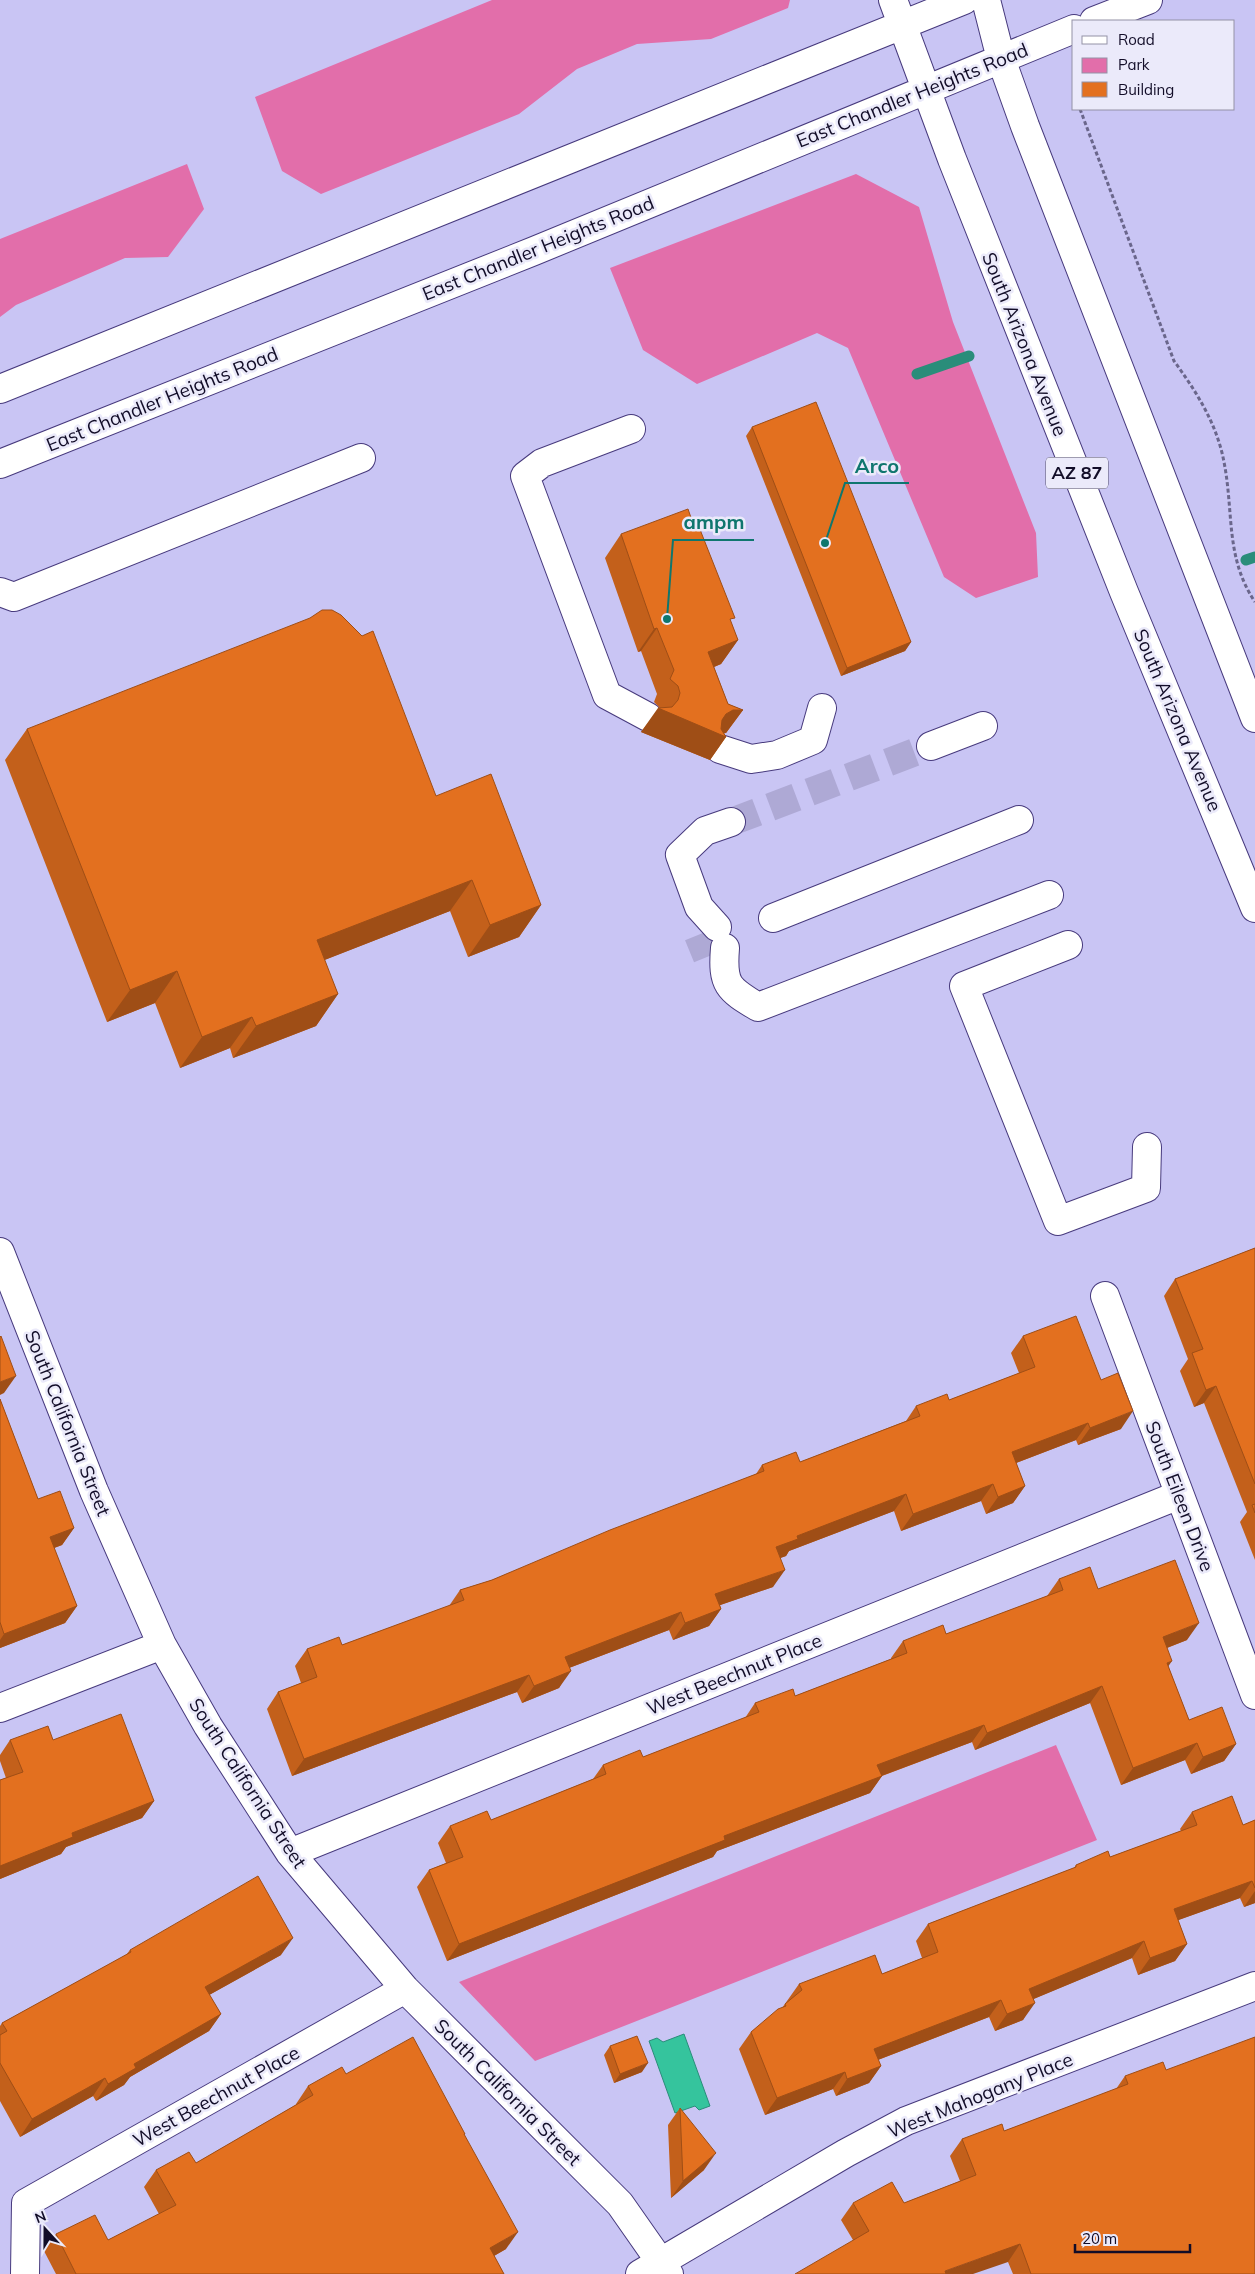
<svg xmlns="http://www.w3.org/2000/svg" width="1255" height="2274" viewBox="0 0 1255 2274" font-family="Mulish,sans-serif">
<rect width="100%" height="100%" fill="#c9c5f4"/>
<!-- green -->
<path fill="#e26eaa" d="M492 0H790L788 8 711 39 637 44 577 69 519 114 321 194 282 171 255 97Z
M187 164 204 209 168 257 125 258 16 305 0 317V239Z
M856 174 919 207 953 322 1036 533 1038 577 976 598 944 577 848 348 817 333 697 384 643 350 610 268Z
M1056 1745 1097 1840 535 2061 459 1982Z"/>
<!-- water -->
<path fill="#35c49d" stroke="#2a8d7a" d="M684 2034 710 2106 699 2110 695 2106 675 2113 649 2041 657 2038 663 2042Z"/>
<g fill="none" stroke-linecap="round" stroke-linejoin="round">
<!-- stream -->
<path stroke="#2a8d7a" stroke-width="11" d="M917 374 969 356
M1246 560 1255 557"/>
<!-- minor-tunnel -->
<path stroke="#aea9d5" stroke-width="28" stroke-dasharray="28 14" stroke-linecap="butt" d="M731 822 931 746
M698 935 707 957"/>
<defs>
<path id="minor" d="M631 429 542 463 525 476 607 695 648 717
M0 592 14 597 361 458
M931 746 983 726
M720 749 751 759 777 755 813 740 822 708
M773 918 1019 820
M717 927 699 907 680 855 705 831 731 822
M1068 945 964 986 1058 1221 1146 1188 1147 1147
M725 948C722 985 728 989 758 1007L1049 895
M0 1252 94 1491 162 1645 208 1726 290 1853 405 1989 620 2204 669 2274
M1105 1296 1255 1695
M0 1708 162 1645
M290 1853 1179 1495
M25 2274 26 2203 405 1989
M640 2274 846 2153 906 2121 1255 1986"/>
<path id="major" d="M893 0 952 159 1124 592 1255 908
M986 0 1001 59 1025 126 1255 718
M1094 21 1148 0
M0 389 964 0
M0 464 534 251 1074 29"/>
</defs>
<!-- minor casing -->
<use href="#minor" stroke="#473a7d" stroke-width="30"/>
<!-- major casing -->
<use href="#major" stroke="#473a7d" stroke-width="30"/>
<!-- path -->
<path stroke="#6a668b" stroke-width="3" stroke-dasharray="4 2.5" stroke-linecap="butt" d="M1080 109 1174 361C1196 391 1217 424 1224 462 1234 513 1225 557 1255 602"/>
<!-- minor -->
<use href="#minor" stroke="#fff" stroke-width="28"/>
<!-- major -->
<use href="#major" stroke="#fff" stroke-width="28"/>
</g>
<!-- wall -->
<path fill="#c3601b" d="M752 427 911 642 905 651 841 676 746 436Z
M621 534 731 623 738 640 721 664 714 667 728 704 743 710 726 733H724L726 737 710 760 641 732 660 708 654 702 657 694 641 651 638 652 605 558Z
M27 729 436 796 541 905 519 937 468 957 450 911 324 960 338 994 316 1026 233 1058 230 1048 180 1068 155 1003 107 1022 5 760Z
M1255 1248V1560L1240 1522 1247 1512 1204 1403 1194 1407 1180 1371 1188 1359 1164 1296 1175 1279Z
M1023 1336 1101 1380 1121 1429 1078 1445 1076 1440 1016 1463 1025 1486 1013 1503 986 1514 981 1501 901 1531 894 1511 789 1551 786 1556 780 1558 773 1587 720 1605 721 1609 709 1626 673 1640 669 1630 569 1668 559 1688 522 1703 517 1692 292 1776 267 1709 278 1692 301 1683 295 1666 307 1649 342 1645 449 1606 460 1590 492 1580 756 1474 762 1465 800 1462 906 1421 916 1406 949 1400 1019 1373 1011 1353Z
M0 1399 38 1499 74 1528 62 1545 54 1548 77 1606 65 1623 0 1648Z
M1059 1579 1098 1589 1187 1640 1167 1648 1168 1666 1189 1720 1236 1744 1224 1761 1191 1774 1185 1760 1121 1785 1090 1703 975 1750 972 1742 882 1776 870 1793 717 1851 713 1857 447 1961 417 1887 429 1870 446 1863 438 1843 450 1826 491 1820 593 1779 603 1765 643 1757 745 1718 755 1703 795 1696 891 1659V1658L903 1641 946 1634 1047 1596Z
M10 1740H53L154 1801 142 1818 66 1847 61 1854 0 1879V1780L6 1778 0 1761V1755Z
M1192 1812 1243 1825 1255 1820V1903L1244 1907 1240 1898 1178 1920 1187 1944 1175 1961 1138 1975 1132 1958 1033 1999 1023 2020 995 2031 989 2017 878 2060 881 2066 869 2083 836 2096 833 2089 765 2115 739 2049 751 2032 782 2008 799 1984 882 1974 922 1958 916 1941 928 1924 1074 1868 1076 1865 1110 1857 1181 1831 1180 1829Z
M130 1950 281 1955 209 1995 221 2014 209 2031 130 2077 124 2085 96 2101 93 2096 20 2137 0 2101V2026L2 2023 126 1955Z
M610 2046 642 2072 614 2083 604 2055Z
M346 2074 465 2134 464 2135 506 2249 494 2256 504 2274H56L44 2251 56 2234 108 2240 159 2214 144 2187 156 2170 196 2163 296 2105V2104L308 2086Z
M1125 2076 1255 2274H1013L1008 2262 853 2240 841 2220 853 2203H904L960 2181 950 2156 962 2139 1004 2131 1116 2089Z
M680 2108 704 2170 671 2198 668 2125Z"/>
<!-- shaded-wall -->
<path fill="#9f4e16" d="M657 628 641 651 638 652 654 629Z
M738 640 721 664 692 676 708 652Z
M911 642 905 651 841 676 847 668Z
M658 708 726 714 733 710H743L726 733 719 734 726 737 710 760 641 732Z
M472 880 450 911 294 972 317 940Z
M541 905 519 937 468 957 490 925Z
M177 971 155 1003 107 1022 130 990Z
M338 994 316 1026 233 1058 256 1026Z
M252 1017 230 1048 180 1068 202 1037Z
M16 1376 4 1393 0 1395V1382Z
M1216 1386 1204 1403 1194 1407 1206 1390Z
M1133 1411 1121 1429 1078 1445 1090 1428Z
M1088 1423 1076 1440 1000 1469 1012 1452Z
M993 1484 981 1501 901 1531 913 1514Z
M1025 1486 1013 1503 986 1514 998 1497Z
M906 1494 894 1511 789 1551 786 1556 764 1564 776 1547 797 1536Z
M74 1528 62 1545 38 1554 50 1537Z
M785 1570 773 1587 703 1611 715 1594Z
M77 1606 65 1623 0 1648V1640L4 1634Z
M721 1609 709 1626 673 1640 685 1623Z
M681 1612 669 1630 553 1674 565 1657Z
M1199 1623 1187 1640 1151 1654 1163 1637Z
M1172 1661 1160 1678 1167 1663Z
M571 1671 559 1688 522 1703 534 1686Z
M529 1675 517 1692 292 1776 304 1759Z
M1102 1686 1090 1703 975 1750 987 1733Z
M984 1725 972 1742 865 1782 877 1765Z
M1197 1743 1185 1760 1121 1785 1133 1768Z
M1236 1744 1224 1761 1191 1774 1203 1757Z
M882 1776 870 1793 717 1851 713 1857 447 1961 459 1944 724 1836Z
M154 1801 142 1818 66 1847 61 1854 0 1879V1866L72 1833Z
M1252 1881 1240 1898 1162 1926 1174 1909Z
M1255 1891V1903L1244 1907Z
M293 1938 281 1955 193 2004 205 1987Z
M1144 1941 1132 1958 1017 2006 1029 1989Z
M1187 1944 1175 1961 1138 1975 1150 1958Z
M1001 2000 989 2017 862 2066 874 2049Z
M1035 2003 1023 2020 995 2031 1007 2014Z
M221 2014 209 2031 130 2077 124 2085 96 2101 108 2084 134 2064Z
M648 2063 642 2072 614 2083 620 2074Z
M881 2066 869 2083 836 2096 847 2079Z
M845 2072 833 2089 765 2115 777 2098Z
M105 2078 93 2096 20 2137 32 2119Z
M716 2153 704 2170 671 2198 683 2181Z
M518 2232 506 2249 478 2265 490 2248Z
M1020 2244 1008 2262 973 2274H943L945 2271Z"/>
<!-- building -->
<path fill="#e3701f" stroke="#9f4e16" d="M816 402 911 642 847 668 752 427Z
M688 509 695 529 699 527 735 618 730 619 738 640 708 652 728 704 743 710H733L726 714 722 720 721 729 726 737 658 708 672 707 678 700 680 693 678 686 670 679 674 670 657 628 654 629 621 534Z
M322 610H332L341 615 362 636 373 631 436 796 491 774 541 905 490 925 472 880 317 940 338 994 256 1026 252 1017 202 1037 177 971 130 990 27 729 310 618Z
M1255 1248V1484L1216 1386 1206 1390 1192 1353 1203 1349 1175 1279Z
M1076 1316 1101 1380 1118 1373 1133 1411 1090 1428 1088 1423 1012 1452 1025 1486 998 1497 993 1484 913 1514 906 1494 797 1536 798 1539 776 1547 785 1570 715 1594 721 1609 685 1623 681 1612 565 1657 571 1671 534 1686 529 1675 304 1759 278 1692 317 1677 307 1649 339 1637 342 1645 464 1600 460 1590 492 1580 610 1530 764 1471 762 1465 796 1452 800 1462 920 1416 916 1406 947 1394 949 1400 1035 1367 1023 1336Z
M1 1336 16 1376 0 1382V1337Z
M0 1399 38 1499 60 1491 74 1528 50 1537 77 1606 4 1634 0 1622Z
M1255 1504V1513L1252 1505Z
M1175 1560 1199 1623 1163 1637 1172 1661 1167 1663 1189 1720 1222 1707 1236 1744 1203 1757 1197 1743 1133 1768 1102 1686 987 1733 984 1725 877 1765 882 1776 724 1836 725 1840 459 1944 429 1870 463 1857 450 1826 487 1811 491 1820 606 1774 603 1765 640 1750 643 1757 759 1712 755 1703 793 1689 795 1696 907 1653 903 1641 943 1625 946 1634 1063 1590 1059 1579 1090 1567 1098 1589Z
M121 1714 154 1801 72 1833 73 1837 0 1866V1780L23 1772 10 1740 48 1726 53 1740Z
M1232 1796 1243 1825 1255 1820V1888L1252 1881 1174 1909 1187 1944 1150 1958 1144 1941 1029 1989 1035 2003 1007 2014 1001 2000 874 2049 881 2066 847 2079 845 2072 777 2098 751 2032 778 2009 786 2006 785 2004 802 1990 799 1984 875 1955 882 1974 938 1952 928 1924 1076 1867V1865L1108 1851 1110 1857 1197 1825 1192 1812Z
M258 1876 293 1938 205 1987 221 2014 134 2064 136 2068 108 2084 105 2078 32 2119 0 2063V2035L7 2031 2 2023 131 1952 130 1950Z
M637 2036 648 2063 620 2074 610 2046Z
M413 2037 465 2134H464L518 2232 490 2248 504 2274H76L56 2234 95 2215 108 2240 176 2205 156 2170 189 2152 196 2163 313 2095 308 2086 342 2067 346 2074Z
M1255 2037V2274H1031L1020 2244 945 2271 946 2274H795L869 2231 853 2203 892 2182 904 2203 976 2175 962 2139 1002 2124 1004 2131 1128 2084 1125 2076 1163 2062 1166 2070Z
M680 2108 716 2153 683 2181Z"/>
<g text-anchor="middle" stroke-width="5" stroke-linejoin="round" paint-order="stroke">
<!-- shield labels -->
<rect fill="#ebeafa" stroke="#534f67" stroke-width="1" x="1046" y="457.5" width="62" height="31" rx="4"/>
<g font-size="18" font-weight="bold" fill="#120d28">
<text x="1077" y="479">AZ 87</text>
</g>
<!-- street labels -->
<g font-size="19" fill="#120d28" stroke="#ebeafa">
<text transform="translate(912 95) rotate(-22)" y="7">East Chandler Heights Road</text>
<text transform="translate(538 248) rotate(-22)" y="7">East Chandler Heights Road</text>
<text transform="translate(1025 344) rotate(68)" y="7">South Arizona Avenue</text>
<text transform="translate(162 399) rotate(-22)" y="7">East Chandler Heights Road</text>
<text transform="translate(1178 720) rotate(67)" y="7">South Arizona Avenue</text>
<text transform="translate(68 1423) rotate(68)" y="7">South California Street</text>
<text transform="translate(1180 1496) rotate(69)" y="7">South Eileen Drive</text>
<text transform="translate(734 1674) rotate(-22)" y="7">West Beechnut Place</text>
<text transform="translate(248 1783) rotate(57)" y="7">South California Street</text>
<text transform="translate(508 2092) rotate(45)" y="7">South California Street</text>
<text transform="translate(980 2095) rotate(-22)" y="7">West Mahogany Place</text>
<text transform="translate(216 2096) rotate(-29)" y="7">West Beechnut Place</text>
</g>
</g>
<!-- callouts -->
<path fill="none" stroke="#0f766e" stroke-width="2" d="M825 543L845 483H909M667 619L673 540H754"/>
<g fill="#0f766e" stroke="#ebeafa" stroke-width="2">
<circle cx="825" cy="543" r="5"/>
<circle cx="667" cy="619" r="5"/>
</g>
<g font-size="20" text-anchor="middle" font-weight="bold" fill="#0f766e" stroke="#ebeafa" stroke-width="5" stroke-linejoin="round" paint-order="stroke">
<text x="877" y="473">Arco</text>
<text x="714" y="529">ampm</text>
</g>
<!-- legend -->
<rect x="1072" y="20" width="162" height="90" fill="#ebeafa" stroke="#9492a6"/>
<rect x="1082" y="36" width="25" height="8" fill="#ffffff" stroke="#9492a6"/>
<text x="1118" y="45" font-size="15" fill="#120d28">Road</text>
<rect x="1082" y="58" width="25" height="15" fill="#e26eaa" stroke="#9492a6"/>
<text x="1118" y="70" font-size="15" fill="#120d28">Park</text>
<rect x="1082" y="82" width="25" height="15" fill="#e3701f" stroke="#9492a6"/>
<text x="1118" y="95" font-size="15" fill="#120d28">Building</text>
<!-- north arrow -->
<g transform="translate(45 2229) rotate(339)" stroke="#ebeafa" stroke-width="4" paint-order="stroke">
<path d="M0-4L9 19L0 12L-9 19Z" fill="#120d28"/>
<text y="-8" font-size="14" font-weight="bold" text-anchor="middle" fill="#120d28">N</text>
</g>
<!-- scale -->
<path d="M1075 2244v8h115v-8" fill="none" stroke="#120d28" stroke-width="2.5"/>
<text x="1082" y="2244" font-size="15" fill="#120d28" stroke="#ebeafa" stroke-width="4" paint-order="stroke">20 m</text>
</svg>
